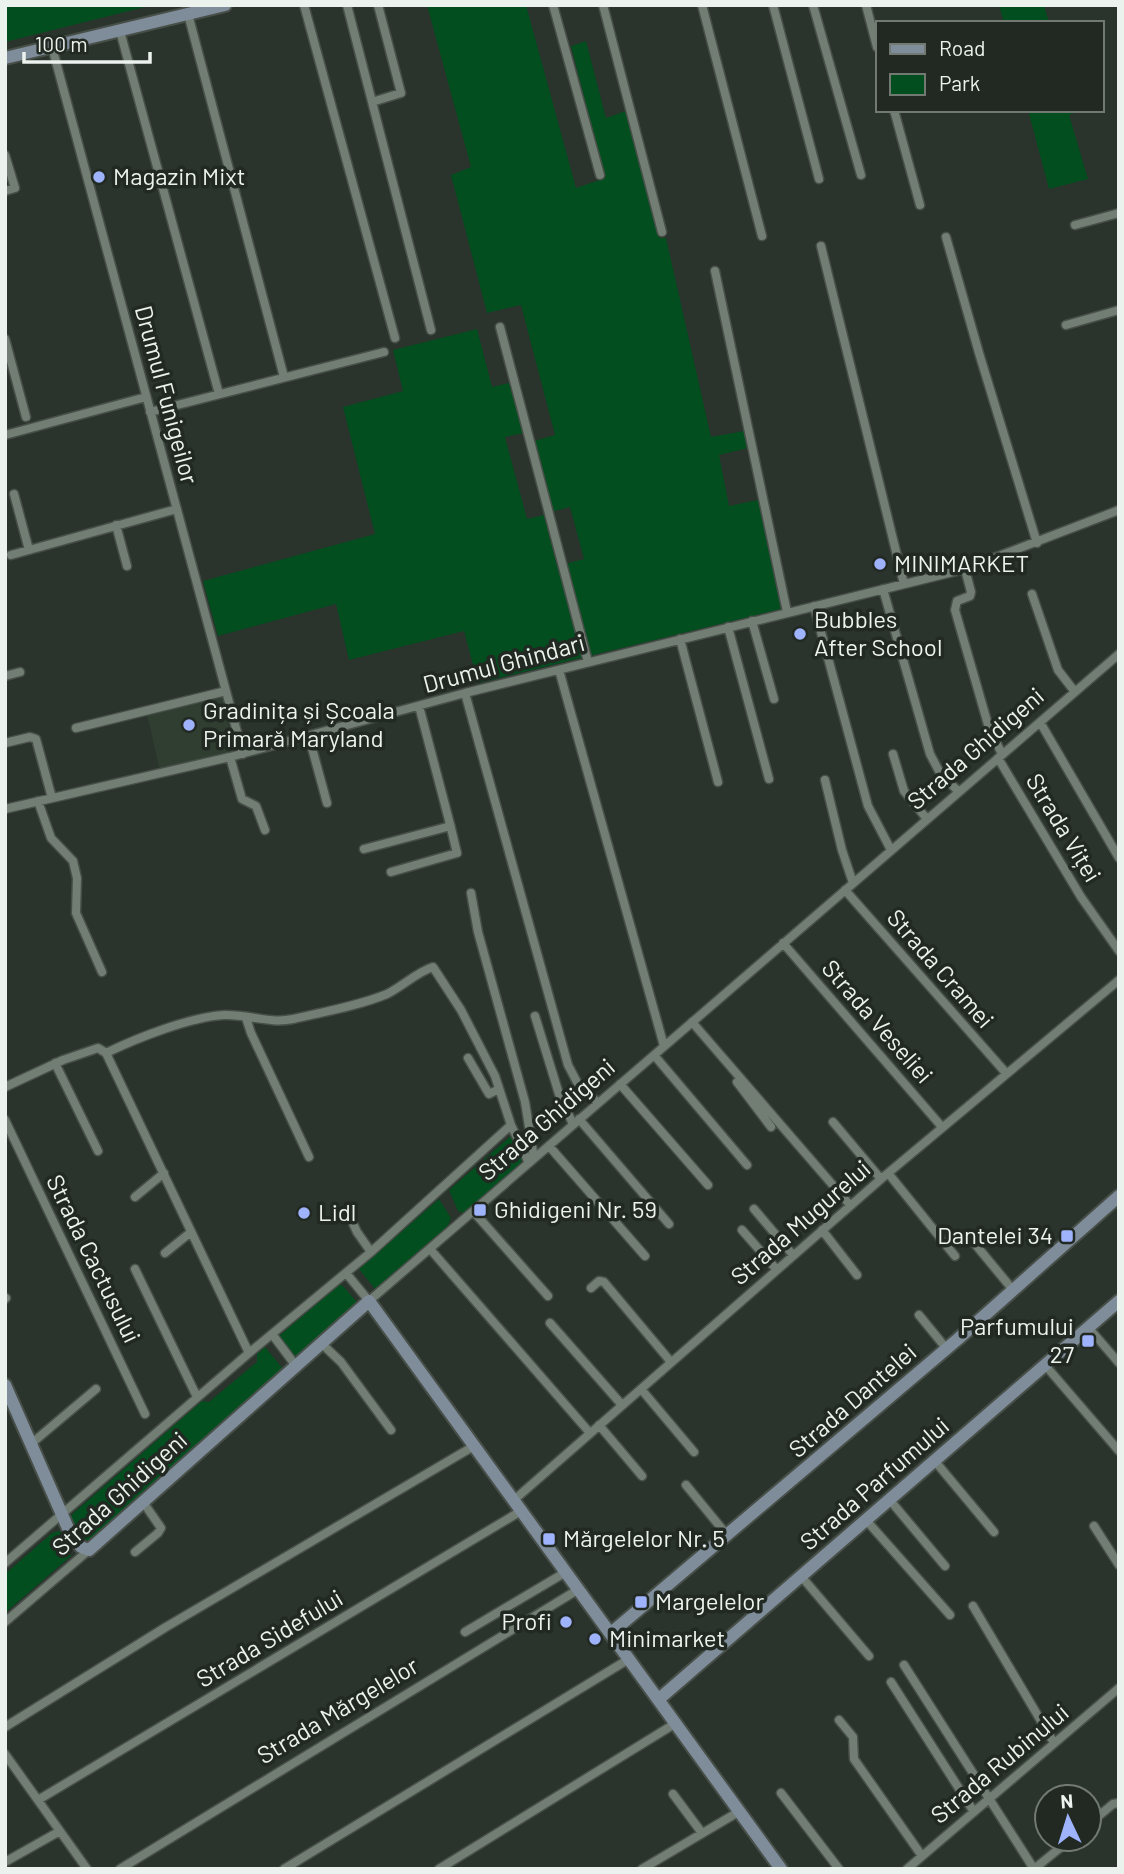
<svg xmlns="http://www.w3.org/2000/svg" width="1124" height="1874" viewBox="0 0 1124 1874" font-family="Barlow,sans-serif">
<rect width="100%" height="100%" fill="#2a332c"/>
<!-- built -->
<path fill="#2f3e31" d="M222 696 231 736 229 750 225 756 160 771 147 714Z"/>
<!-- green -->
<path fill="#024e1f" d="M5 5H153L5 42Z
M427 5H526L576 188 605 178 571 46 586 41 606 118 626 111 660 238H666L711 437 744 431 748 448 719 455 729 506 758 500 781 609 478 683 464 631 349 660 336 604 218 636 203 581 375 534 343 407 403 391 393 350 477 329 492 387 509 383 524 433 505 437 527 519 544 515 557 566 584 559 570 507 551 512 534 441 555 435 521 305 487 313 451 175 471 167Z
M999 5H1044L1049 23H1004Z
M1028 110H1073L1074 113 1069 115 1088 179 1049 189Z
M512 1135 523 1157 520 1164 464 1213 458 1211 449 1190Z
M439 1199 451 1218 448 1226 375 1289 359 1269Z
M339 1285H342L358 1303 298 1357 294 1356 279 1336Z
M265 1347 284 1370 93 1540C77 1542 75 1529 69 1517L202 1401 209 1402 257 1362V1354Z
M59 1531 64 1535 71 1556 5 1613V1574L52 1533Z"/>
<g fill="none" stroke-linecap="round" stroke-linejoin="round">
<defs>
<path id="street" d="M304 5 395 338
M347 5 431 330
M553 5 600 175
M603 5 662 232
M702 5 762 236
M773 5 819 179
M813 5 861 175
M866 5 877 47
M188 14 284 377
M120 31 219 394
M52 47 243 754
M372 102 401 93 378 5
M894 110 920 205
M5 155 15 188 5 191
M1075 225 1119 213
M946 237 979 353 1037 543
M821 246 904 584
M715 271 787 612
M1066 325 1119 310
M500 327 588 662
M5 339 26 417
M150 412 384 352
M5 435 146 397
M14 494 29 550
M116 525 127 566
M11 555 177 509
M965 569 971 592 970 596 957 601 955 610 989 728 1002 754
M883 589 930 754 940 773 959 792
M1032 594 1058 670 1075 692
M814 606 868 806 891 850
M752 621 774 699
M728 627 769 779
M680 639 718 782
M559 670 664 1046
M5 676 20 672
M465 693 568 1065 578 1084 598 1103
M1040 722 1119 858
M76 728 226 691
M309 737 327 803
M5 743 30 737 36 739 52 798
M893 754 904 791 927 819
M230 757 242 799 256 806 265 830
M998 758 1081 897 1119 951
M825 780 842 850 853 883
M38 801 51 838 73 861 77 878 76 913 102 972
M5 809 230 757 465 693 965 569 1119 510
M364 849 447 827 450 824 419 706
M391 872 457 853 450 824
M845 890 1006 1073
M471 893 478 932 525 1102 534 1158
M783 943 942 1127
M535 1016 559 1094 573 1124
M246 1018 251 1033 309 1157
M692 1022 850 1205
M106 1053C137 1038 190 1017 224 1015 248 1014 269 1024 293 1019 323 1012 358 1006 387 994 403 986 417 972 433 967L461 1010 495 1076 511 1125 529 1163
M654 1055 747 1165
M468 1058 489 1094 499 1089
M55 1063 98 1151
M737 1082 771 1127
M620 1084 708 1185
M5 1087 63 1060 98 1048 106 1053 249 1353
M579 1119 669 1224
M5 1120 145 1414
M833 1122 881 1179
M549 1146 645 1256
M888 1173 955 1256
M135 1197 164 1173
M754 1209 793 1255
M473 1211 548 1296
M350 1217 357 1232 371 1252
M742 1230 777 1270
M822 1230 857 1275
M975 1244 1013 1290
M430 1249 590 1433
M165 1253 191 1232
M135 1269 197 1397
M346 1273 369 1301 1119 654
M591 1288 599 1281 604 1282 671 1362
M5 1299 6 1298
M919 1315 946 1348
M550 1323 622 1405
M1088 1327 1119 1363
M272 1334 296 1366
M321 1343 341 1362 391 1430
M1045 1365 1119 1451
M641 1389 694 1452
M599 1425 642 1476
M32 1443 96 1389
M934 1460 994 1532
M686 1485 727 1535
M889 1499 945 1566
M514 1500 881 1179 1119 980
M866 1520 950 1615
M1094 1526 1119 1565
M135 1552 158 1533 161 1528 143 1502
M5 1563 249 1353 371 1252 511 1125
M801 1576 869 1656
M973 1606 1054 1743
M5 1622 89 1550
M465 1632 566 1572
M904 1665 1034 1869
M891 1682 974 1812
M839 1720 853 1737 854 1759 922 1856
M5 1727 166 1627 474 1446
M5 1754 87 1869
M781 1793 839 1869
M673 1794 702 1833
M38 1800 521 1511
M1089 1824 1113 1804 1119 1803
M5 1862 60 1831
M120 1869 579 1589
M284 1869 629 1659
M439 1869 676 1723
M642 1869 740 1811
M907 1869 1119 1688
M1034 1869 1071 1839"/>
<path id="secondary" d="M5 58 225 5
M5 1385 71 1535 81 1547 89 1550 369 1301 781 1869
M611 1633 958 1339 1119 1196
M659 1699 1119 1301"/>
</defs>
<!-- street casing -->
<use href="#street" stroke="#474f48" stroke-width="11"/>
<!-- secondary casing -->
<use href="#secondary" stroke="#474f48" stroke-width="16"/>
<!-- street -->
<use href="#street" stroke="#727d74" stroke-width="8"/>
<!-- secondary -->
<use href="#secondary" stroke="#7f8c9a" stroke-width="12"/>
</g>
<!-- markers -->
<g fill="#9fb3fd" stroke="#212922" stroke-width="2.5">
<circle cx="99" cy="177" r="7"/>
<circle cx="880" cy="564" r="7"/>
<circle cx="800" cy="634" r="7"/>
<circle cx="189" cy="725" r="7"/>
<rect x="473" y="1203" width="14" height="14" rx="3.5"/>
<circle cx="304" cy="1213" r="7"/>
<rect x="1060" y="1229" width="14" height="14" rx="3.5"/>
<rect x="1081" y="1334" width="14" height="14" rx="3.5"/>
<rect x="542" y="1532" width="14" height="14" rx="3.5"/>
<rect x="634" y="1595" width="14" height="14" rx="3.5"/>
<circle cx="566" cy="1622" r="7"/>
<circle cx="595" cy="1639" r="7"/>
</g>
<g text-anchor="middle" stroke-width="7" stroke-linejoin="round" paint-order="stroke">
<!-- poi labels -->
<g font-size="24" fill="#ecf2ed" stroke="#212922" text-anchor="start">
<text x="113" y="185">Magazin Mixt</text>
<text x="894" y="572">MINIMARKET</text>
<text x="814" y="628">Bubbles<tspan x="814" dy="28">After School</tspan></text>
<text x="203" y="719">Gradinița și Școala<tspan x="203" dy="28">Primară Maryland</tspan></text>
<text x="494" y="1218">Ghidigeni Nr. 59</text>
<text x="318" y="1221">Lidl</text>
<text x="1053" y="1244" text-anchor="end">Dantelei 34</text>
<text x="1074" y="1335" text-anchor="end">Parfumului<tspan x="1074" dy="28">27</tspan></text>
<text x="563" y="1547">Mărgelelor Nr. 5</text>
<text x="655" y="1610">Margelelor</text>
<text x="552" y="1630" text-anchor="end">Profi</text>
<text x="609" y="1647">Minimarket</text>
</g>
<!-- street labels -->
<g font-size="24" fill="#ecf2ed" stroke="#212922">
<text transform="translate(166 395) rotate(75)" y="8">Drumul Funigeilor</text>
<text transform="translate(504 664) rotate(-15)" y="8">Drumul Ghindari</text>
<text transform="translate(976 749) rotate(-41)" y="8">Strada Ghidigeni</text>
<text transform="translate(1063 828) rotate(59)" y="8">Strada Viței</text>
<text transform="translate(940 969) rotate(49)" y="8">Strada Cramei</text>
<text transform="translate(877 1022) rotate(49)" y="8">Strada Veseliei</text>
<text transform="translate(547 1120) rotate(-41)" y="8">Strada Ghidigeni</text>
<text transform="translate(801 1223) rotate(-41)" y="8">Strada Mugurelui</text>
<text transform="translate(93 1259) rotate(64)" y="8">Strada Cactusului</text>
<text transform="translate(853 1401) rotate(-41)" y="8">Strada Dantelei</text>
<text transform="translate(875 1484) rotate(-41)" y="8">Strada Parfumului</text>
<text transform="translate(120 1494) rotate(-42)" y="8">Strada Ghidigeni</text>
<text transform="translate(270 1639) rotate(-31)" y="8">Strada Sidefului</text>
<text transform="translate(338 1711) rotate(-31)" y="8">Strada Mărgelelor</text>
<text transform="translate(1000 1764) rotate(-40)" y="8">Strada Rubinului</text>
</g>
</g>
<!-- border -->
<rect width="1124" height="1874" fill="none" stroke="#ecf2ed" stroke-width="14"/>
<!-- legend -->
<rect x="876" y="21" width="228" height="91" fill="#212922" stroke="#727973" stroke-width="2"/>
<rect x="890" y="44" width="35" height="10" fill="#7f8c9a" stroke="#727973" stroke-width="2"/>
<text x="939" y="56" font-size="21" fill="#ecf2ed">Road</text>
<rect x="890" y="74" width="35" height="21" fill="#024e1f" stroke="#727973" stroke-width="2"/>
<text x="939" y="91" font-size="21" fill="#ecf2ed">Park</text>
<!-- north arrow -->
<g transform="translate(1068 1818) rotate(356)"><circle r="33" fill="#212922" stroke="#727973" stroke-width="2"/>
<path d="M0-5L12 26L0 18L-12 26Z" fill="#9fb3fd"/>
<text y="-10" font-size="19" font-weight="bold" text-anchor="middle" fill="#ecf2ed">N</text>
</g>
<!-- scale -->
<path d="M24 52v10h126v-10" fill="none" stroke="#ecf2ed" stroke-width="3.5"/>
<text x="35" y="52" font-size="21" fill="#ecf2ed" stroke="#212922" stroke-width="5" paint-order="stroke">100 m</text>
</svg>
